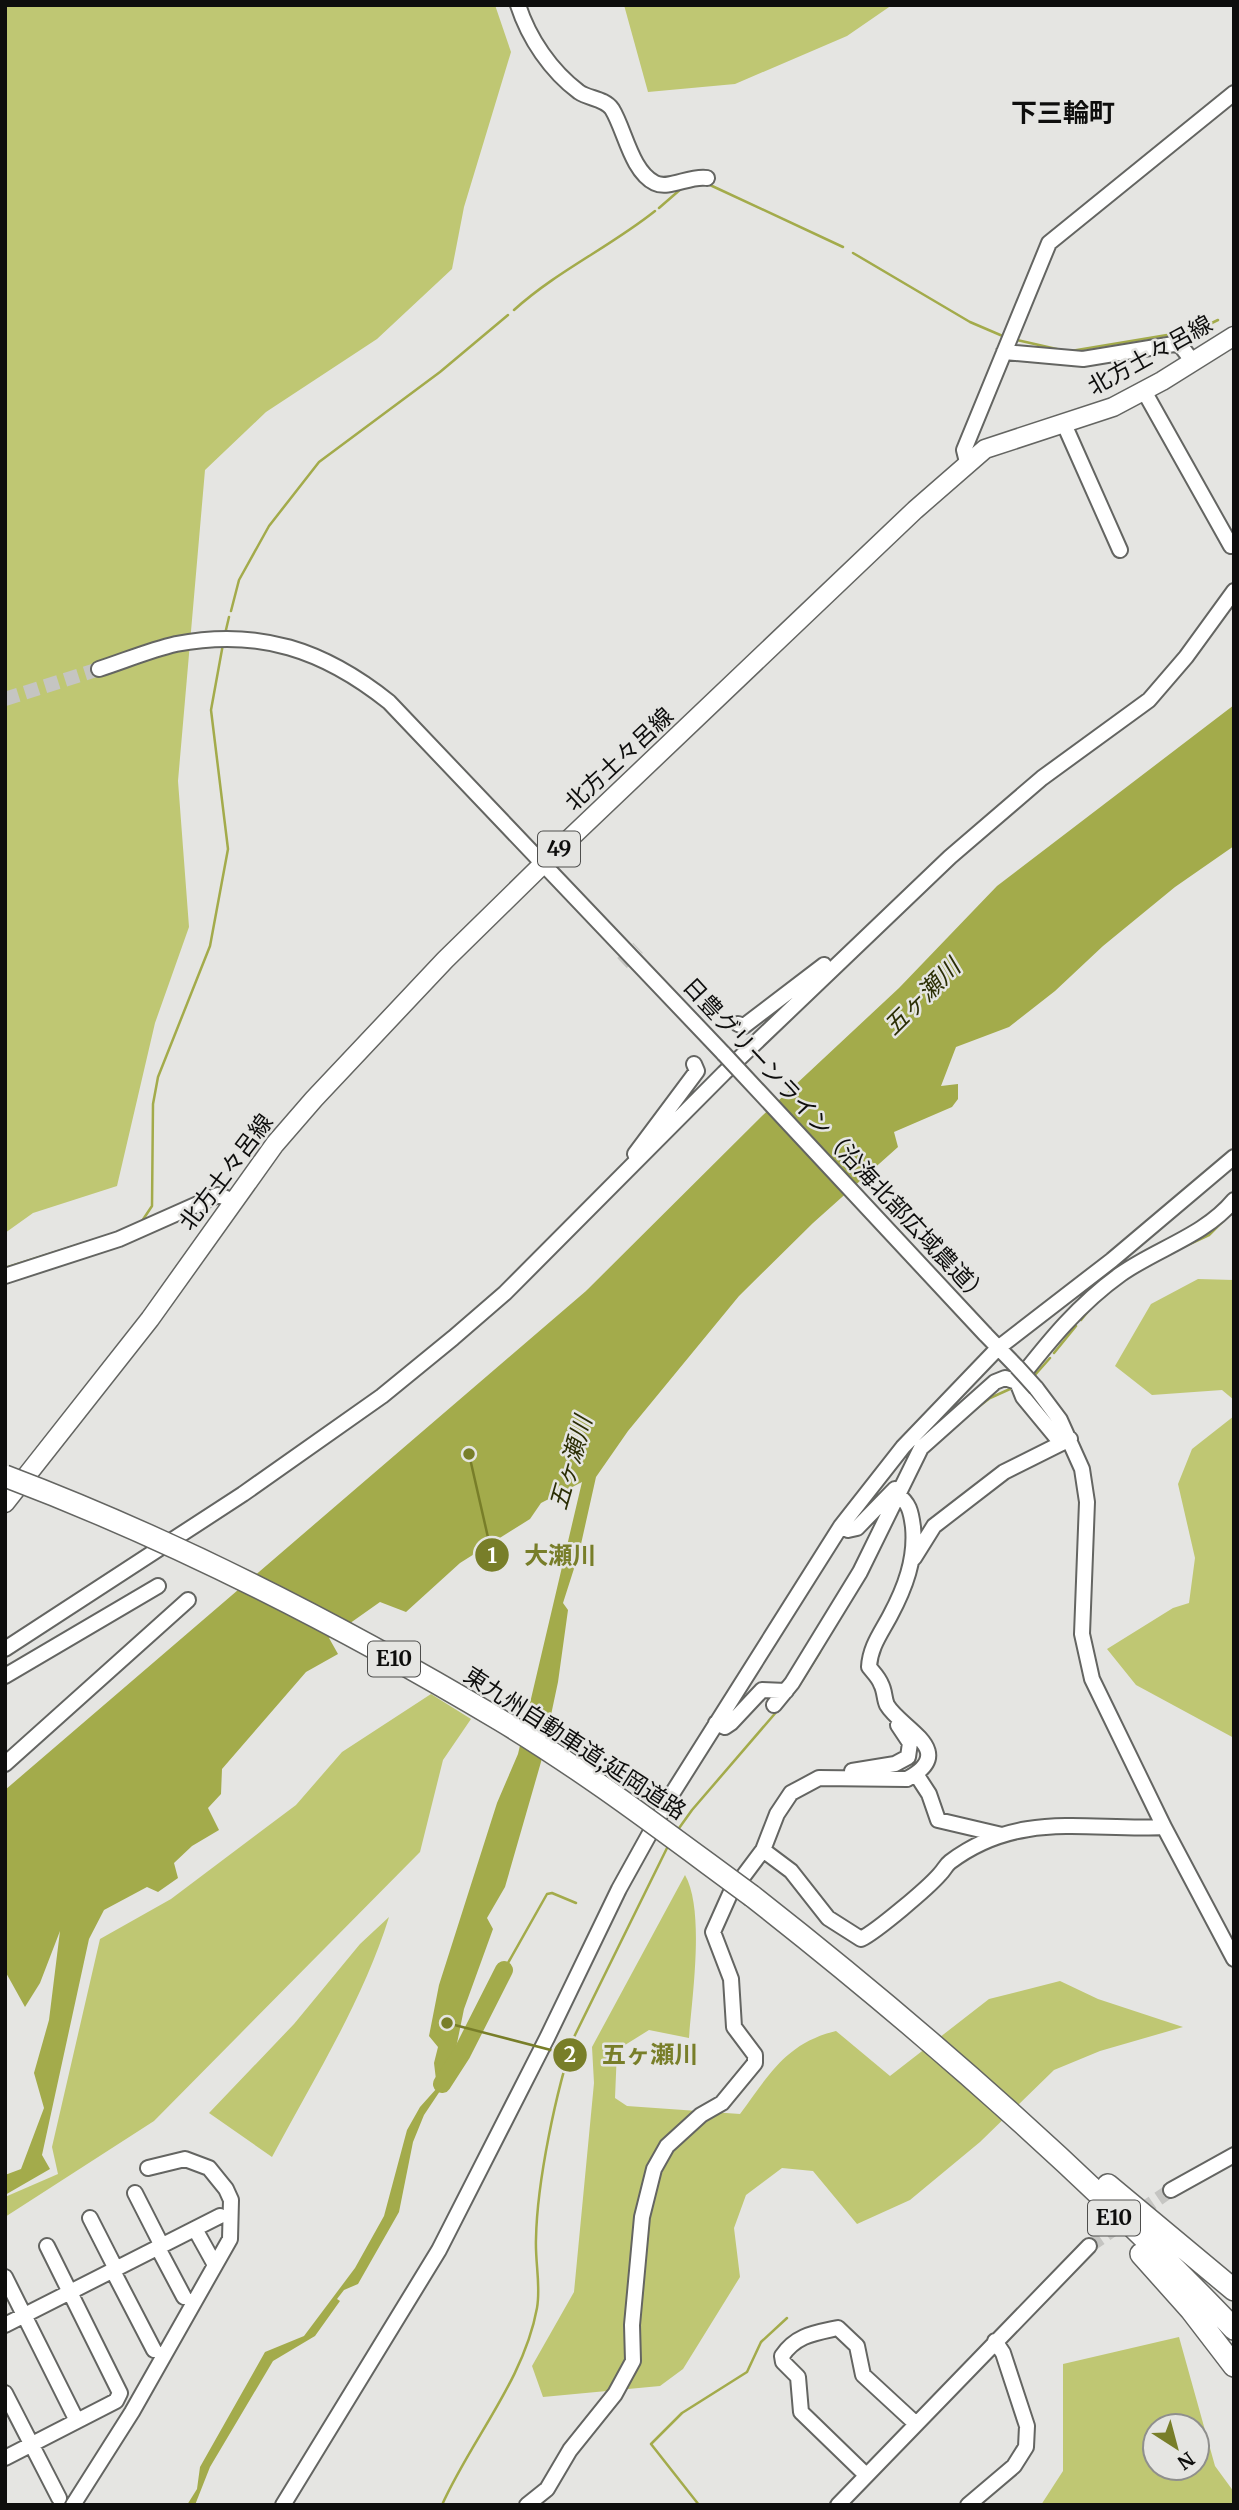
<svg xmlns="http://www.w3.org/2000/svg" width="1239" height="2510" viewBox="0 0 1239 2510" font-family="Merriweather,'Noto Sans JP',serif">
<rect width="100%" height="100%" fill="#e5e5e2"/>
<!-- green -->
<path fill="#bfc773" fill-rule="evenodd" d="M5 5H495L511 52 464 207 452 269 377 339 266 412 205 470 178 781 189 927 155 1023 117 1186 33 1213 5 1233Z
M624 5H892L847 36 735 84 648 92Z
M1198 1279 1234 1280V1400L1222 1390 1152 1395 1115 1366 1151 1304Z
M1234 1416V1738L1136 1685 1107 1649 1173 1608 1189 1603 1195 1558 1178 1484 1192 1449Z
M431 1694 471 1719 443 1760 420 1852 154 2121 5 2217V2197L58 2174 52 2147 100 1939 171 1899 296 1805 342 1752Z
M685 1875C705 1910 692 1997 689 2038L649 2030 617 2050 615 2098 627 2106 740 2114C769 2075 786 2043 836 2031L890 2076 989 1999 1060 1981 1098 1999 1183 2027 1100 2051 1054 2070 980 2142 910 2200 857 2224 813 2171 782 2168 746 2195 734 2228 740 2277 683 2369 660 2386 543 2397 532 2366 574 2292 594 2083 592 2047Z
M389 1917C363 2001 313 2080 272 2157L209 2113 294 2024 360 1944Z
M1179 2337 1215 2466 1234 2492V2505H1041L1063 2471V2364ZM1155 2426H1197V2468H1155Z"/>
<!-- water -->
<path fill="#a3ab4b" d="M1234 705V846L1175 887 1103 946 1055 991 1009 1027 956 1047 941 1086 958 1084V1099L952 1107 894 1132 898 1147 813 1223 739 1296 628 1431 596 1477 579 1553 563 1603 568 1610 558 1682 541 1762 505 1887 487 1918 493 1929 464 2009 455 2053 444 2085 424 2115 413 2142 399 2212 358 2284 344 2290 337 2299 340 2301 315 2336 273 2361 210 2467 195 2505H187L197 2489 200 2467 265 2352 304 2336 355 2268 384 2216 407 2130 420 2107 437 2088 434 2063 438 2047 429 2036 439 1985 497 1803 518 1754 582 1482 541 1503 530 1519 460 1563 406 1612 380 1602 329 1638 338 1654 306 1672 222 1769 221 1794 208 1808 219 1830 192 1846 174 1863 178 1878 158 1892 147 1887 104 1910 89 1939 42 2155 50 2169 5 2195V2175L21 2169 44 2108 34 2073 49 2020 60 1931 40 1983 25 2007 5 1971V1790L586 1291 763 1115 899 988 997 886Z"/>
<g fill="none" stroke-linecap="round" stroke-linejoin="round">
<!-- stream -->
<path stroke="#a3ab4b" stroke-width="2.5" d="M710 185 843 247
M659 208 682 188
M853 253 970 322 1005 337
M514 310C557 271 610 247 655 211
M1017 340 1061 350
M1071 351 1197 330 1218 320
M231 611 239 580 269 526 319 462 440 372 508 315
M225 634 229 617
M142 1221 152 1206 153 1104 158 1077 210 946 228 849 211 710 223 644
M1179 1249 1209 1235 1225 1219
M5 1268 93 1240
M1081 1320 1090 1309
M1054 1353 1076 1326
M1034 1376 1050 1358
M969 1414 990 1398 1010 1389
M823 1646 828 1637
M800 1684 820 1652
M677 1831 692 1810 778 1710
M504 1970 547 1894 552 1893 576 1903
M442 2505C471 2440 524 2380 537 2308 541 2286 535 2262 536 2239 537 2182 556 2090 575 2035L668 1846
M699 2505 651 2444 682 2413 747 2372 761 2342 787 2318"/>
<!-- river -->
<path stroke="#a3ab4b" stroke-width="18" d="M442 2084 462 2053 504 1970"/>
<!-- minor-tunnel -->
<path stroke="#c5c5c2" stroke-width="14" stroke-dasharray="14 7" stroke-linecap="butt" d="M5 699 99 669
M622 963 638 948
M1089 2246 1171 2190"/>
<defs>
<path id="minor" d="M518 5C529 39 551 71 579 92 589 99 604 98 612 109 625 130 631 171 655 183 669 190 690 175 707 178
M1004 352 1083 359 1174 344 1181 346 1193 362
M1144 391 1231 546
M1064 424 1120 550
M967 462 964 450 1049 243 1234 93
M99 669C124 661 150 650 176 644 259 628 324 650 389 702L724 1054
M738 1024 744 1026 824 965
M635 1154 697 1071 694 1064
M5 1276 119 1239 218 1195 232 1200
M985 1334 1017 1367
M1017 1382 1023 1397 1061 1443
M1036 1388 1060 1420 1082 1469 1087 1502 1082 1634 1092 1679 1164 1827 1234 1959
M841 1526 848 1530 857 1528 895 1489
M914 1558 934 1526 1004 1472 1070 1439
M5 1649 243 1494 382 1396 453 1338 505 1293 724 1073 950 857 1042 778 1149 700 1186 657 1234 591
M5 1676 158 1586
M774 1705 792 1683 860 1572 921 1448 995 1382 1005 1378 1017 1382C1049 1341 1079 1304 1121 1274 1158 1248 1204 1236 1234 1200
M716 1723 725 1727 731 1723 762 1690 786 1691
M5 1764 188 1600
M852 1771 895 1764 908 1757 910 1743 898 1725
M916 1774 929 1794 938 1820 1002 1835
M763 1850 791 1871 828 1918 861 1939C877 1931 928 1888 940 1874 944 1870 946 1865 950 1862 1019 1810 1087 1831 1164 1827
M1171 2190 1234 2155
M135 2193 162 2246
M90 2218 116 2269
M195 2229 215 2265
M158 2248 184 2297
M113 2271 154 2350
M5 2277 77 2421
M5 2325 220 2216
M5 2393 59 2498
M5 2458 116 2401 120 2393 47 2246
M866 2475 801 2412 798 2377 783 2362 782 2356C796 2335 815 2333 838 2328L857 2346 863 2375 915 2423
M73 2505 132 2412 230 2239 231 2200 226 2189 209 2168 185 2159 148 2168
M283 2505 439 2250 547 2038 619 1889 670 1797 841 1526 903 1447 998 1348 1112 1260 1234 1157
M527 2505 547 2489 570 2450 615 2394 633 2361 632 2325 642 2217 654 2169 667 2146 701 2115 722 2103 755 2063V2055L734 2027 731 1979 713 1932 730 1894 763 1850 777 1814 791 1793 819 1778 907 1779C959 1751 901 1729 887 1705 884 1699 885 1691 881 1684 879 1678 873 1672 869 1667 870 1647 881 1633 890 1616 905 1588 916 1559 913 1527 911 1511 909 1503 897 1494
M838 2505 1089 2246
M968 2505 1014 2466 1026 2447 1027 2426 1003 2353 995 2341"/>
<path id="major" d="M5 1503 150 1319 275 1144 314 1099 445 960 543 864 915 510 985 449 1113 407 1162 381 1234 336"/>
<path id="highway" d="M752 1896C923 2030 1084 2172 1234 2329
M1108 2185 1234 2290
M1141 2254 1191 2310 1234 2366"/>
</defs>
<!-- minor casing -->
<use href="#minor" stroke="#646562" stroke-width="18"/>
<!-- major casing -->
<use href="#major" stroke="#646562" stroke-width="21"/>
<!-- highway casing -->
<use href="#highway" stroke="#646562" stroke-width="24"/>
<!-- minor -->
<use href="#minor" stroke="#fff" stroke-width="14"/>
<!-- major -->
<use href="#major" stroke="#fff" stroke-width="18"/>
<!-- highway -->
<use href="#highway" stroke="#fff" stroke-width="21"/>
<defs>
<path id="minor-bridge" d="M724 1054 985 1334
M1017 1367 1036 1388"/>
<path id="highway-bridge" d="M5 1476C177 1541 342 1626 500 1720 587 1772 670 1836 752 1896"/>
</defs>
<!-- minor-bridge casing -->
<use href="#minor-bridge" stroke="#646562" stroke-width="18" stroke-linecap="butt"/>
<!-- highway-bridge casing -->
<use href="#highway-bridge" stroke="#646562" stroke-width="24" stroke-linecap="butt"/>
<!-- minor-bridge -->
<use href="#minor-bridge" stroke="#fff" stroke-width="14"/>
<!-- highway-bridge -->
<use href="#highway-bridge" stroke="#fff" stroke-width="21"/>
</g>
<g text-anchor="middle" stroke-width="5" stroke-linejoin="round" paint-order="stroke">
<!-- shield labels -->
<g fill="#e5e5e2" stroke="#4e4e4d" stroke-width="2">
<rect x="538" y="831.5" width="42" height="35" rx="5"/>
<rect x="368" y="1641.5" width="52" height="35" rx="5"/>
<rect x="1088" y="2200.5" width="52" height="35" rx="5"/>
</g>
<g font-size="21" font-weight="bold" fill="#0e0e0d">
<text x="559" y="856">49</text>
<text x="394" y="1666">E10</text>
<text x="1114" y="2225">E10</text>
</g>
<!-- street labels -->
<g font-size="23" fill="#0e0e0d" stroke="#e5e5e2">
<text transform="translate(1150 355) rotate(-29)" y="8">北方土々呂線</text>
<text transform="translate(619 759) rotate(-43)" y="8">北方土々呂線</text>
<text transform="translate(836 1141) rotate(47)" y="8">日豊グリーンライン（沿海北部広域農道）</text>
<text transform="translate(226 1172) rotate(-53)" y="8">北方土々呂線</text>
<text transform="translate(575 1743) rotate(33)" y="8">東九州自動車道;延岡道路</text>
</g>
<!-- water labels -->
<g font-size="24" font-style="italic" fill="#2b2e04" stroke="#e5e5e2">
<text transform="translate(922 997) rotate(-45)" y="8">五ヶ瀬川</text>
<text transform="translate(571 1463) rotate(-74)" y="8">五ヶ瀬川</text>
</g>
<!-- quarter labels -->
<g font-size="26" font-weight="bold" fill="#0e0e0d" stroke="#e5e5e2">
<text x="1063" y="122">下三輪町</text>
</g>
</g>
<!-- callouts -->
<path fill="none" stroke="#787e29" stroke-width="2.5" d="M469 1454L492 1555M447 2023L570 2055"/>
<g fill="#787e29" stroke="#e5e5e2" stroke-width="2.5">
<circle cx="469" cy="1454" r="7"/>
<circle cx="447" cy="2023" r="7"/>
<circle cx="492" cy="1555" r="18"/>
<circle cx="570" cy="2055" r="18"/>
</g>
<g font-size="21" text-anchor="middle" font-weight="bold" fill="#fff">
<text x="492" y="1563">1</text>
<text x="570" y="2062">2</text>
</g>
<g font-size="24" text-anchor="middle" font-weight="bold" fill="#787e29" stroke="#e5e5e2" stroke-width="5" stroke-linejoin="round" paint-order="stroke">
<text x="560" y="1564">大瀬川</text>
<text x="650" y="2063">五ヶ瀬川</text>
</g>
<!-- border -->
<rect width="1239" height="2510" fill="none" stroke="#0e0e0d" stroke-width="14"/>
<!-- north arrow -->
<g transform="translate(1176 2447) rotate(144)"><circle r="33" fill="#e5e5e2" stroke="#8f8f8d" stroke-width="2"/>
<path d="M0-5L12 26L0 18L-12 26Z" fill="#787e29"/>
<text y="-10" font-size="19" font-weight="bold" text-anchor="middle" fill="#0e0e0d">N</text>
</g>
</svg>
